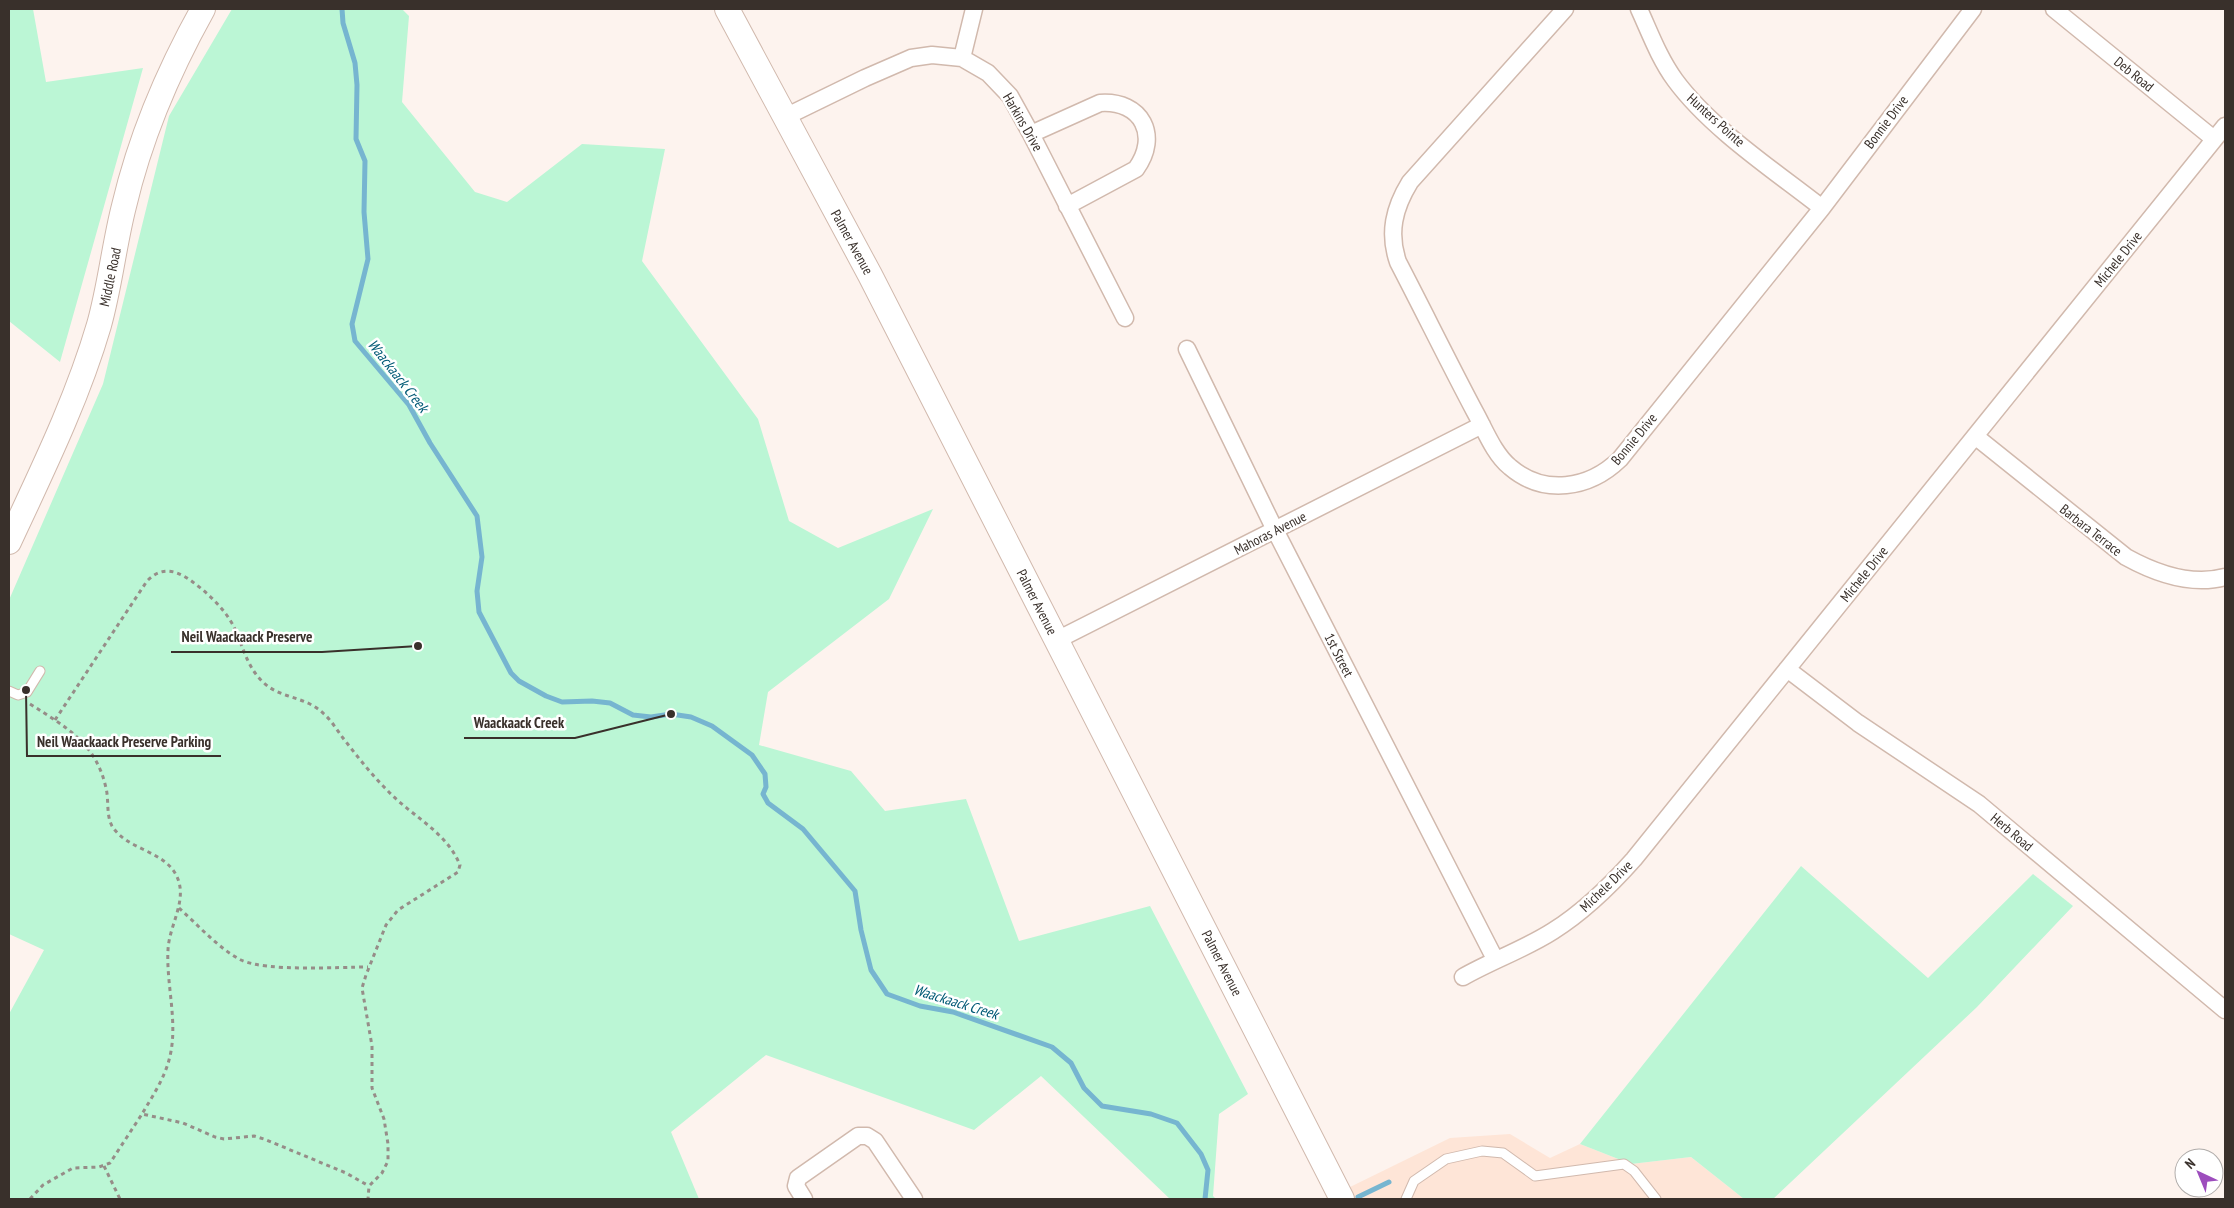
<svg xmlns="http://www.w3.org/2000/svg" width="2234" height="1208" viewBox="0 0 2234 1208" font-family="'PT Sans Narrow',sans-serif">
<rect width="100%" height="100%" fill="#fdf3ee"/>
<!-- built -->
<path fill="#fee5d7" d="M1510 1134 1550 1158 1580 1144 1631 1164 1691 1157 1744 1199H1355L1348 1188 1450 1138Z"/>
<!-- green -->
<path fill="#bbf6d5" d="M9 9H33L46 82 143 68 60 362 9 321Z
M232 9H402L409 16 402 102 475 192 507 202 582 144 665 149 642 261 758 419 789 521 838 548 933 509 889 599 768 692 759 745 851 771 885 811 966 799 1019 941 1150 906 1248 1094 1219 1114 1213 1196 1216 1199H1170L1041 1076 974 1130 766 1055 671 1132 699 1199H9V1014L44 950 9 934V600L103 384 169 116Z
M1801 866 1928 978 2033 874 2073 906 1977 1007 1773 1199H1744L1691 1157 1631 1164 1580 1144Z"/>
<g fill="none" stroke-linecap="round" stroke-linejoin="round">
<!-- stream -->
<path stroke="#76b5d0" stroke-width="5" d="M342 9 343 23 355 63 357 85 356 139 365 161 364 212 368 259 352 324 355 341 409 405 430 443 477 516 482 557 477 591 479 612 511 673 519 681 546 696 562 702 592 701 610 703 633 715 651 717 671 714 691 717 712 726 752 755 765 774 766 787 763 794 768 803 803 829 855 891 861 930 871 970 887 994 920 1006 953 1012 1052 1047 1071 1063 1084 1088 1102 1106 1151 1114 1177 1123 1201 1154 1208 1170 1205 1199
M1358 1197 1389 1182"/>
<defs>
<path id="lane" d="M9 691 18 695 27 692 40 671
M1406 1199 1414 1181 1446 1159 1482 1151 1503 1153 1535 1176 1624 1164 1634 1171 1656 1199"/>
<path id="street" d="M1565 9 1410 182C1394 208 1388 233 1398 262 1424 312 1449 363 1475 412 1485 430 1494 454 1510 467 1544 496 1589 489 1620 459L1822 208 1973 9
M1639 9C1650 33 1659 58 1675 80 1711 129 1775 171 1822 208
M2054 9 2214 139
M962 58 974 9
M785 117 865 78 911 58 932 55 962 58 988 73 1010 96 1031 134 1125 318
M1031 134 1100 103C1142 100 1160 136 1136 169L1067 206
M1187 349 1275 530 1495 959
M1975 436 2126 557C2155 573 2192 586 2225 577
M1057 640 1482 425
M1787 669 1858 723 1979 804 2225 1010
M1463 977C1493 960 1525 949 1553 931 1585 911 1610 886 1634 859L2225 126
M804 1199 796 1186 798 1178 858 1136H867L875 1141 914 1199"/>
<path id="secondary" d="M727 9 870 275 1342 1199
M9 542C42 471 77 400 99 325 110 286 114 245 124 206 140 138 169 70 203 9"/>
</defs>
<!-- lane casing -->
<use href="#lane" stroke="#d1b9ad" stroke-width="11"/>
<!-- street casing -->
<use href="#street" stroke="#d1b9ad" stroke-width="19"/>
<!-- secondary casing -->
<use href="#secondary" stroke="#d1b9ad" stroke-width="26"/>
<!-- path -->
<path stroke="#968d88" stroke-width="3" stroke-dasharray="4 4" stroke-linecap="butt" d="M30 704C66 727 96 743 106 788 109 800 106 815 112 826 126 849 161 850 175 873 190 898 169 924 168 950 166 985 179 1025 169 1060 164 1079 152 1097 142 1114
M55 720 147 581C161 567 174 569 190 580 207 592 225 609 234 627 243 646 247 668 264 683 281 699 306 696 324 714 331 720 337 730 343 738 357 756 371 774 387 790 411 816 446 831 460 865L458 872 398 910 386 925 366 975 362 988 372 1046V1088L384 1119 388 1144V1161L382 1173 369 1186 368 1199
M179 908C198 925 218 948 241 960 267 972 338 967 368 967
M104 1166 120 1199
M30 1199 43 1185 73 1168 99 1167 110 1163 142 1114 183 1123 215 1137 224 1139 254 1136 264 1139 346 1173 369 1186"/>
<!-- lane -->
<use href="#lane" stroke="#fff" stroke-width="9"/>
<!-- street -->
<use href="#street" stroke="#fff" stroke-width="16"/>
<!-- secondary -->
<use href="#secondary" stroke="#fff" stroke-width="24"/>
</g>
<g text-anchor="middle" stroke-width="5" stroke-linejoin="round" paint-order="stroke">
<!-- street labels -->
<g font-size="14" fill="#39302b" stroke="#fff">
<text transform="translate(2134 74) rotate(39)" y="5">Deb Road</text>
<text transform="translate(1716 120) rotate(42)" y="5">Hunters Pointe</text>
<text transform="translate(1023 122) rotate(60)" y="5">Harkins Drive</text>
<text transform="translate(1886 122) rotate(-53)" y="5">Bonnie Drive</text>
<text transform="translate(852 242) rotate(61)" y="5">Palmer Avenue</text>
<text transform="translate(2118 259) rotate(-51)" y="5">Michele Drive</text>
<text transform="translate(110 277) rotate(-78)" y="5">Middle Road</text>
<text transform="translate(1634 439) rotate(-50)" y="5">Bonnie Drive</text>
<text transform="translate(2091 530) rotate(38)" y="5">Barbara Terrace</text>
<text transform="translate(1270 533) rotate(-27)" y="5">Mahoras Avenue</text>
<text transform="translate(1864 574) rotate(-51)" y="5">Michele Drive</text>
<text transform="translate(1037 602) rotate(63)" y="5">Palmer Avenue</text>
<text transform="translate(1339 655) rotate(63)" y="5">1st Street</text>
<text transform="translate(2012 832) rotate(40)" y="5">Herb Road</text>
<text transform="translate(1606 886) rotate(-44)" y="5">Michele Drive</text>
<text transform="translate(1222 963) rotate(63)" y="5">Palmer Avenue</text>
</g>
<!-- water labels -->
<g font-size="15" font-style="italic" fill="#015975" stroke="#fff">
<text transform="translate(398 376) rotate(52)" y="5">Waackaack Creek</text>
<text transform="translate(956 1002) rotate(17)" y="5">Waackaack Creek</text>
</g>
</g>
<!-- callouts -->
<path fill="none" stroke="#39302b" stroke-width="2" d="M418 646L322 652H171M671 714L575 738H464M26 690L27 756H221"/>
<g fill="#39302b" stroke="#fff" stroke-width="2">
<circle cx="418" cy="646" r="5"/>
<circle cx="671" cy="714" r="5"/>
<circle cx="26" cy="690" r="5"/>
</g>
<g font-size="15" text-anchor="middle" font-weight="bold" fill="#39302b" stroke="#fff" stroke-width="5" stroke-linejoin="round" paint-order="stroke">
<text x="247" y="642">Neil Waackaack Preserve</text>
<text x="519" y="728">Waackaack Creek</text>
<text x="124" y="747">Neil Waackaack Preserve Parking</text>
</g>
<!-- border -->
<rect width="2234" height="1208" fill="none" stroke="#39302b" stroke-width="20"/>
<!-- north arrow -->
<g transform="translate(2199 1173) rotate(316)"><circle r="24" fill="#ffffff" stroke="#b0acaa"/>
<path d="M0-4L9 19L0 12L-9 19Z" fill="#9d4dbd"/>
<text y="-8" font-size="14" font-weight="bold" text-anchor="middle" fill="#39302b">N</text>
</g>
</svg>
